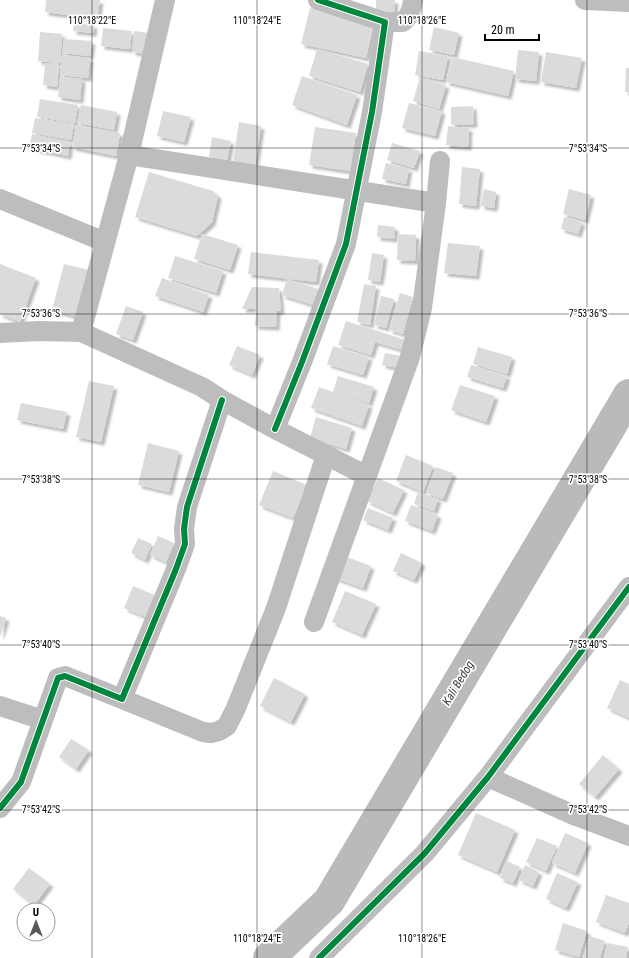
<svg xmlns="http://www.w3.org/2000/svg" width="629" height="958" viewBox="0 0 629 958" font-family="'Roboto Condensed',sans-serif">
<defs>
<filter id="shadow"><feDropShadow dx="3.5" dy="3.5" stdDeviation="1" flood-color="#0004"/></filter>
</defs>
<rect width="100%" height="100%" fill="#fff"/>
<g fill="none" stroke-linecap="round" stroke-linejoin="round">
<!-- river -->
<path stroke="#bababa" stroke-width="32" d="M269 958 329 901 629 395"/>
</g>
<!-- building -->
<path fill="#dbdbdb" filter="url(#shadow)" d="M46 0H100L97 19 45 12Z
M376 0H395L394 12 376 11Z
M310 8 374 23 366 58 301 44Z
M74 23 94 25 93 33 73 31Z
M434 27 459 33 454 55 429 50Z
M103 28 132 31 130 49 101 46Z
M134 31 150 33 148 54 132 52Z
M40 32 62 34 60 63 38 61Z
M64 39 92 41 90 56 62 53Z
M317 49 368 64 360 92 309 76Z
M518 50 539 52 536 81 515 79Z
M419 51 448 56 443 80 415 75Z
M546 52 582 58 576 88 541 82Z
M62 55 90 58 88 78 60 75Z
M452 57 514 71 508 96 446 82Z
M45 63 59 64 57 87 43 85Z
M626 68H629V92H625Z
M302 76 357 95 347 125 292 105Z
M60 77 82 79 80 100 58 97Z
M420 77 446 85 439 109 413 101Z
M40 99 78 105 75 123 37 117Z
M409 103 442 111 435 136 402 128Z
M81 105 117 112 114 130 77 123Z
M473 106 474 124 451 125V107Z
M163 111 191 117 184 142 157 136Z
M35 118 74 124 71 140 32 133Z
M239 122 261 126 255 165 233 162Z
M76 125 120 133 116 156 72 147Z
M448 126 469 128 468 147 446 145Z
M315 127 356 133 350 171 309 165Z
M32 134 70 142 68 156 29 148Z
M212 137 231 141 227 160 209 157Z
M392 143 420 151 414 168 387 160Z
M386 163 409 169 406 184 382 179Z
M462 167 480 169 476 206 459 204Z
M149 172 213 191 218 196 212 222 197 236 135 217Z
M484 189 496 192 494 208 481 206Z
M569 189 591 195 585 220 563 214Z
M564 217 582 222 578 234 561 229Z
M378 225 395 227 394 239 377 237Z
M202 234 238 245 230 270 194 259Z
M398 234 416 235 415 261 397 260Z
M448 243 480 246 476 276 444 273Z
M251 252 319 260 316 282 248 274Z
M372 253 384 255 380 282 368 280Z
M175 256 223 271 216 293 168 278Z
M0 264 36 278 20 322 0 314Z
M64 264 89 270 78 317 52 310Z
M162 278 209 295 203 312 155 296Z
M287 279 325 291 319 307 282 295Z
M364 284 376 286 370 325 357 322Z
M252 287 279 288 281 311H277L276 327 255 326 256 309H242Z
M400 293 413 297 403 334 389 330Z
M381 296 394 299 386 328 374 325Z
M126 306 143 312 133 340 116 334Z
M346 321 406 340 402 350 375 342 371 355 338 345Z
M237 346 260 355 252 375 229 365Z
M333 346 369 357 363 375 327 364Z
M478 347 512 357 507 374 473 364Z
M385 353 407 357 405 369 382 365Z
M471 365 507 376 503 388 467 377Z
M338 376 374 387 369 403 333 392Z
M89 381 114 386 101 442 76 437Z
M460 385 495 396 486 422 451 410Z
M319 387 369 405 362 426 311 408Z
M21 403 67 412 63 429 17 420Z
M316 417 352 428 346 449 310 438Z
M148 443 179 451 169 492 138 485Z
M406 455 433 466 423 492 396 481Z
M436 467 453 473 443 499 426 493Z
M273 471 307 485 293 518 259 505Z
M378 478 404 490 393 513 367 501Z
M418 492 438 499 434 511 414 504Z
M411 505 438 515 432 531 405 521Z
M368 508 393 518 388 530 363 520Z
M158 536 174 543 166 562 150 555Z
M138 538 152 544 145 560 131 553Z
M401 553 422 563 414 580 393 571Z
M344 556 371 566 363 588 335 578Z
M133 586 162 598 153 620 124 608Z
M345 591 376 604 362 635 332 622Z
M0 616 6 618 0 637Z
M274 678 305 694 291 722 260 706Z
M620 680 629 684V718L607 708Z
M71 739 89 750 76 769 59 757Z
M603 755 619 769 595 797 579 784Z
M476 813 515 830 497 872 458 855Z
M565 833 588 843 575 873 552 863Z
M537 838 557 846 546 871 526 862Z
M507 861 520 867 513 883 500 878Z
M525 865 539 872 533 886 519 880Z
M29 868 50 884 34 905 13 889Z
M557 873 578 882 566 908 546 899Z
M606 895 629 903V922L625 933 596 922Z
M563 923 587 931 579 957 555 950Z
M590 936 605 941 600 958H583Z
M607 943 628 947 626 958H604Z"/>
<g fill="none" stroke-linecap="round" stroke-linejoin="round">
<!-- minor -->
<path stroke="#bdbdbd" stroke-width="20" d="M585 0 629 2
M385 22H403C410 16 412 9 413 0
M129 155 436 203
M0 199 105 242
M81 332 129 155 165 0
M0 333 39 331 81 332 202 387 222 400 275 429 367 476
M275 429 302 362 346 244 372 112 385 22 318 0
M314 622 410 357 422 308 436 203 440 161
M122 699 203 732 211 733 219 731 227 726 236 708 276 608 326 455
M0 706 43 720
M488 777 576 816 629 836
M0 808 21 782 58 678 65 676 122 699 176 569 185 544 184 529 187 507 222 400
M319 958 425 853 488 777 629 587"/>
<defs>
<path id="cycleway" d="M275 429 302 362 346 244 372 112 385 22 318 0
M0 808 21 782 58 678 65 676 122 699 176 569 185 544 184 529 187 507 222 400
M319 958 425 853 488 777 629 587"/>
</defs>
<!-- cycleway casing -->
<use href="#cycleway" stroke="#fff" stroke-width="8"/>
<!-- cycleway -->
<use href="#cycleway" stroke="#00873e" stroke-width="6"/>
</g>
<!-- ticks -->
<path fill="none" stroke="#000" stroke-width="1" stroke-opacity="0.45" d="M92 0V958M257 0V958M422 0V958M587 0V958M0 148H629M0 314H629M0 479H629M0 645H629M0 810H629"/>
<g text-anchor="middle" stroke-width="3.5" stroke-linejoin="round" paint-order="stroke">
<!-- water labels -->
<g font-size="12" font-style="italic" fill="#3d3d3d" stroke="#fff">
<text transform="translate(458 683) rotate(-59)" y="4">Kali Bedog</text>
</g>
</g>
<g font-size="10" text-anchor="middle" fill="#000" stroke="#fff" stroke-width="3.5" stroke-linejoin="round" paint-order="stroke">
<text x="92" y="24">110°18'22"E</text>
<text x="257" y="24">110°18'24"E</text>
<text x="422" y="24">110°18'26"E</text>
<text x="41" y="152">7°53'34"S</text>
<text x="588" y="152">7°53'34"S</text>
<text x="41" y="317">7°53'36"S</text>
<text x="588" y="317">7°53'36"S</text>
<text x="41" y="483">7°53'38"S</text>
<text x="588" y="483">7°53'38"S</text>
<text x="41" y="648">7°53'40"S</text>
<text x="588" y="648">7°53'40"S</text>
<text x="41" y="813">7°53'42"S</text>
<text x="588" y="813">7°53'42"S</text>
<text x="257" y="942">110°18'24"E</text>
<text x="422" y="942">110°18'26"E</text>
</g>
<!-- north arrow -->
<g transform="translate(36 922)"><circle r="19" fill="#ffffff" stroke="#999999"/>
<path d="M0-3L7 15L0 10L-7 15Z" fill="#595959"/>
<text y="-6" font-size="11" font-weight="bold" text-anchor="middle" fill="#000000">U</text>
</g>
<!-- scale -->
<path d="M485 34v6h54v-6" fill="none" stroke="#000000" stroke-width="2"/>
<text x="491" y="34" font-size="12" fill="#000000" stroke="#ffffff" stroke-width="3" paint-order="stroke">20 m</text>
</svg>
